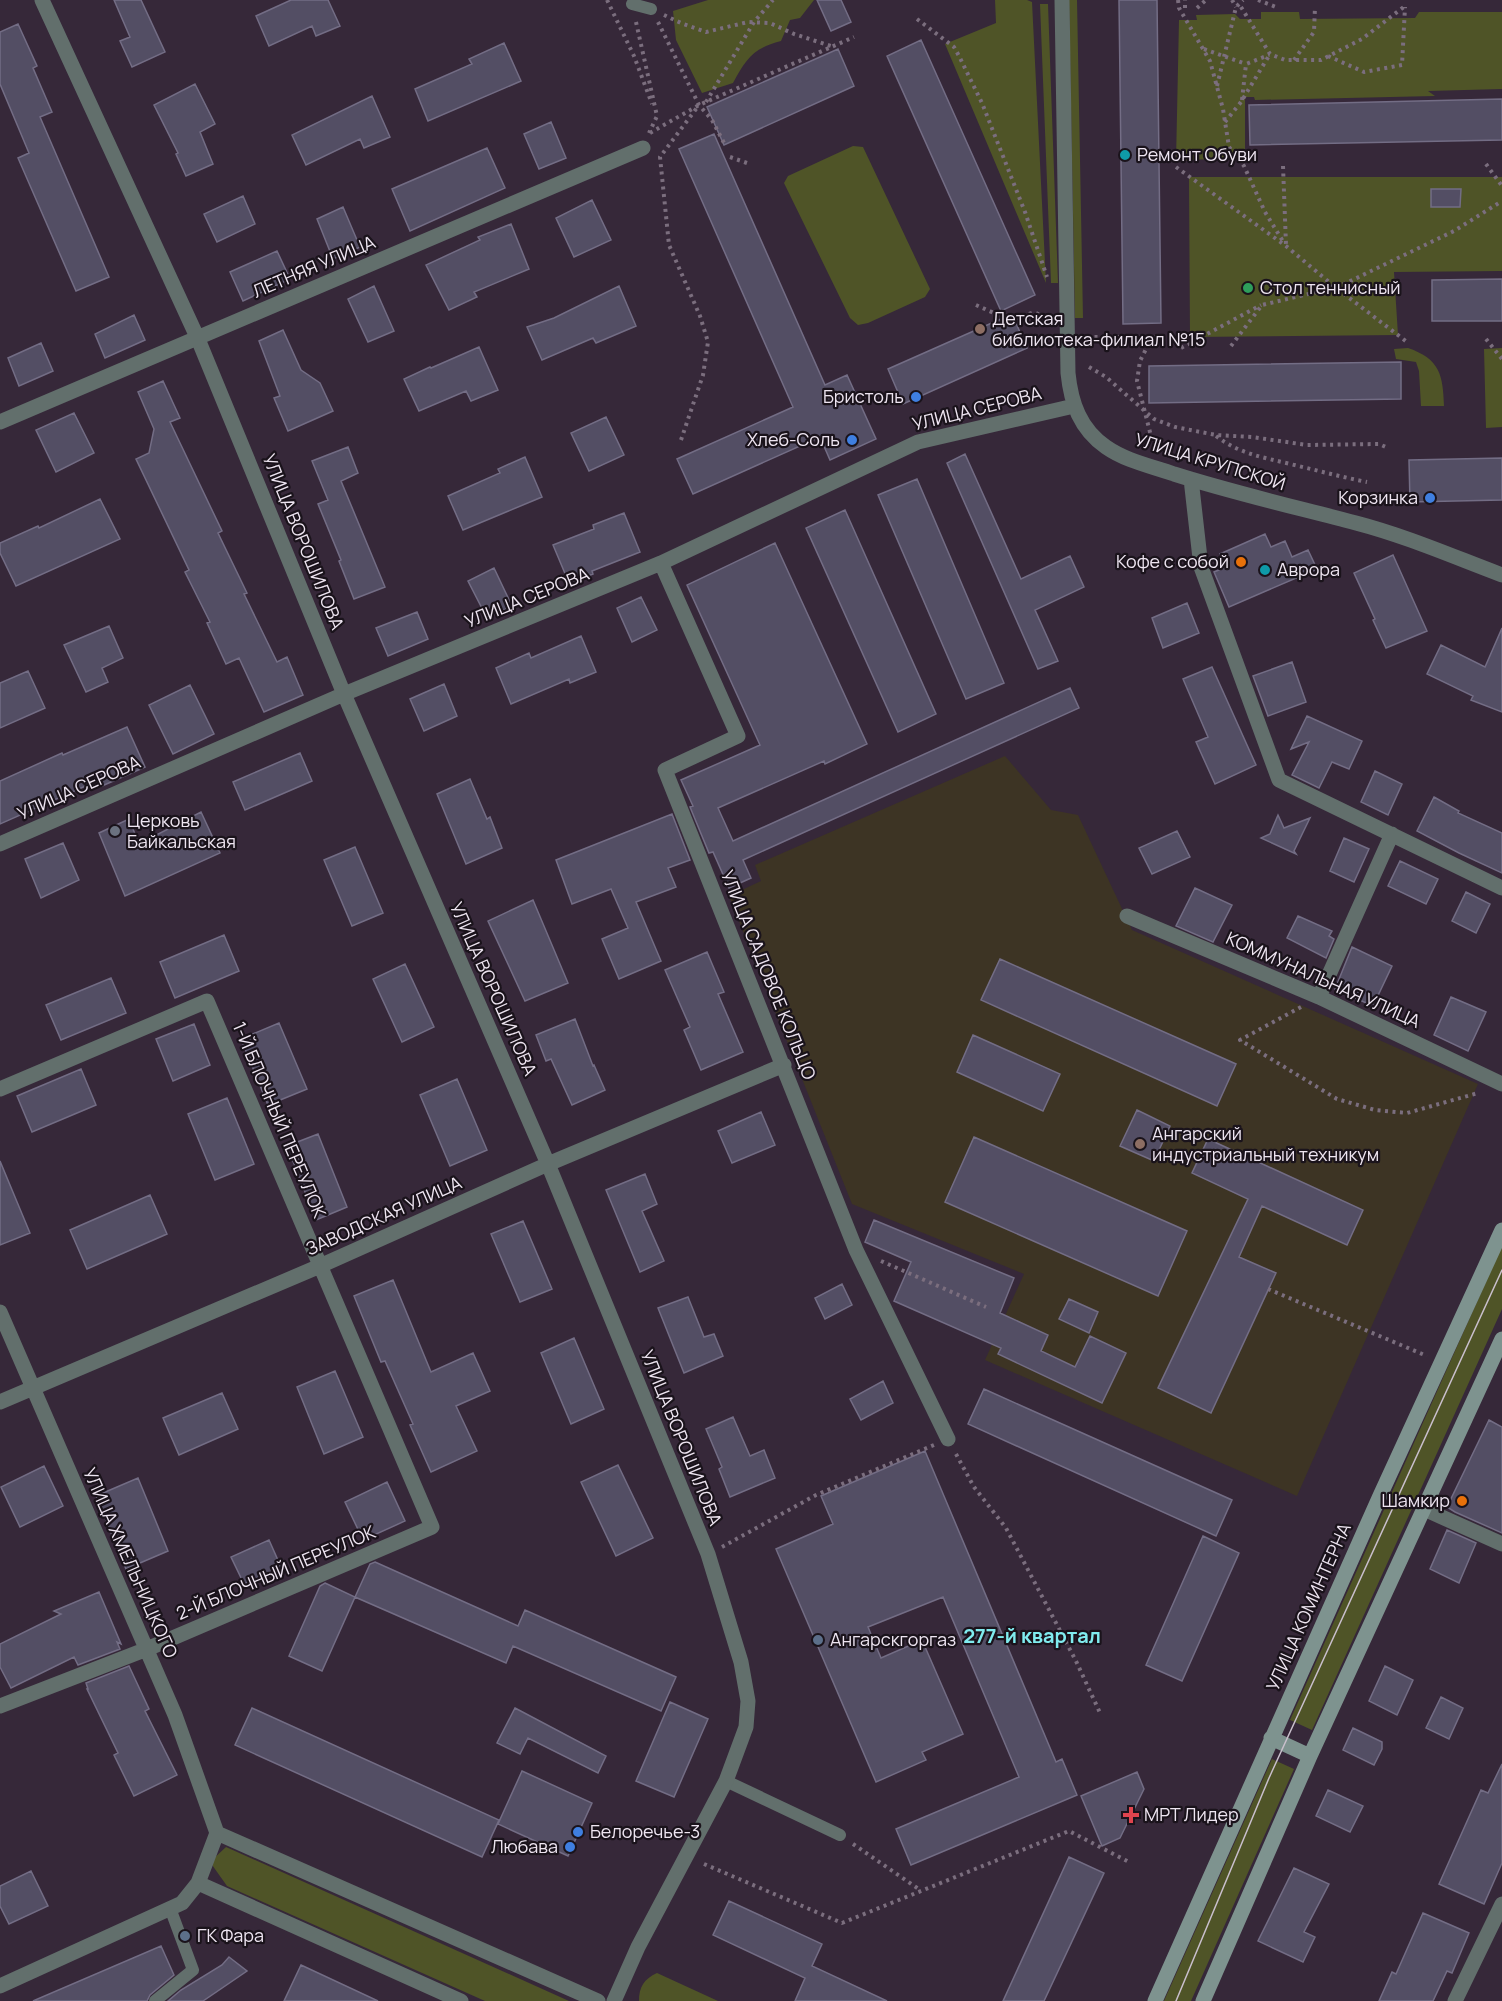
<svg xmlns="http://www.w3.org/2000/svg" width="1502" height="2001" viewBox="0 0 1502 2001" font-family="Manrope,sans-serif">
<rect width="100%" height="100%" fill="#362839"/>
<!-- education -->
<path fill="#3d3424" d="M1005 756 1051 810 1078 815 1132 930 1478 1084 1297 1496 985 1360 1024 1274 852 1204 729 896 761 881 755 865Z"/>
<!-- green -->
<path fill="#4f5427" d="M708 0H814L800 18 790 20 781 41C753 48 746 59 733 83L702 93 676 40 673 11Z
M995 0H1027L1032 2 1046 283 945 44 996 23Z
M1069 0H1077L1083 318H1075Z
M1040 4H1048L1058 283H1051Z
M1261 12H1299L1300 19 1415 18 1419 12H1502V89L1428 91 1435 96 1255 100 1254 97H1245V157L1176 161 1179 20H1197L1196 15 1235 14 1240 19H1261Z
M853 146 863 147 930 289 925 297 868 323 858 325 850 318 784 183 788 176Z
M1189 177H1502V271L1394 272 1398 335 1190 337Z
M1408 348C1440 359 1443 375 1444 406H1421L1419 371 1416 362 1396 359 1394 349Z
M1502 348V427L1486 428 1484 349Z
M1502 1246V1309L1312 1730 1290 1720Z
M1272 1759 1294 1769 1191 2001H1164Z
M226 1847 569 2001H485L227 1886 210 1862Z
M657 1973 718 2001H639C639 1987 644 1979 657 1973Z"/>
<!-- building -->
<path fill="#534e64" stroke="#736d85" stroke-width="1.5" d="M114 0H141L165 52 132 67 120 41 130 37Z
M291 0H328L340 26 316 36 312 26 269 46 256 16Z
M817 0H841L851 22 831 31Z
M1119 0H1157L1161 323 1123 324Z
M18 24 37 66 33 68 52 112 40 117 109 277 76 291 18 158 29 153 0 84V32Z
M921 40 1035 295 1001 311 887 56Z
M504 43 521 81 428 121 415 89 472 64 469 59Z
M838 49 854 86 724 145 707 107Z
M195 84 215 124 200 132 213 164 186 176 176 154 178 153 154 105Z
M372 96 390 137 364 148 360 139 306 165 292 135Z
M1502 99V140L1250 145 1249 105Z
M551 122 566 158 539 169 524 134Z
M714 134 825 385 847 375 876 439 830 460 820 437 693 494 677 459 793 407 679 149Z
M487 148 505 188 410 231 392 189Z
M1431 189H1461L1460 207H1431Z
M243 196 255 224 217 242 204 214Z
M592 200 611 240 574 257 556 218Z
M343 207 360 247 333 259 317 219Z
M511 224 529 269 474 292 477 297 449 310 426 265 480 240 478 237Z
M277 251 290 279 243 301 230 272Z
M1502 279V321H1432V280Z
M374 286 394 331 368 342 348 299Z
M619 286 636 326 596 343 593 338 542 360 527 327 554 318Z
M1012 314 1027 348 903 404 888 369Z
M134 315 145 340 105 358 95 334Z
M283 330 301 370 320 383 333 411 288 431 274 398 280 396 259 341Z
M41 343 53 371 19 386 8 358Z
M479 347 498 390 471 401 466 391 419 411 404 379 430 367 431 368Z
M1401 362V399L1149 403V366Z
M163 381 180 418 170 422 222 531 218 533 247 593 244 594 277 662 287 657 303 695 264 712 239 658 226 664 207 623 210 622 185 572 189 570 136 459 149 453 154 429 138 392Z
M74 413 94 453 56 472 36 430Z
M606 417 624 455 589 471 571 433Z
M348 447 358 473 341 481 385 587 354 599 339 561 341 560 318 504 328 500 312 461Z
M965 454 1021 579 1070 556 1084 587 1035 610 1058 661 1038 669 947 463Z
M525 457 542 497 463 530 448 496 500 473 498 469Z
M1502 458V500L1410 502 1409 460Z
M917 479 1004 683 966 699 878 495Z
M100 499 120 539 16 586 0 553V543L38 526 39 528Z
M845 510 936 714 898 732 806 528Z
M624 513 640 552 592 571 593 574 569 583 553 545 594 529 593 525Z
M1265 534 1271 547 1285 541 1292 557 1308 550 1317 569 1229 607 1214 572 1226 567 1220 554Z
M775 543 867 744 825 764 824 761 718 808 733 841 1070 688 1079 708 743 860 751 878 729 888 713 852 709 853 690 807 693 806 681 780 760 745 687 585Z
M1393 555 1427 631 1386 648 1373 620 1375 619 1354 573Z
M494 568 512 606 487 618 468 581Z
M641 597 657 630 632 642 617 608Z
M1187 603 1199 633 1163 648 1152 618Z
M417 612 428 639 388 656 376 628Z
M109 626 123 658 102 668 108 682 86 692 64 645Z
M1502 628V712L1471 700 1473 696 1427 674 1441 645 1485 667Z
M581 636 596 672 570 683 569 679 511 704 496 668 529 653 531 658Z
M1292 662 1306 702 1268 716 1253 676Z
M1212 667 1256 765 1215 784 1196 742 1208 737 1183 679Z
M28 671 45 708 0 728V683Z
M444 684 457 716 424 731 410 699Z
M190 685 214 734 173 754 149 705Z
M1307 716 1362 741 1349 769 1332 762 1319 788 1292 775 1309 742 1291 749Z
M127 727 145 767 102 786 99 780 0 824V781L62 753 63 755Z
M300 753 312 781 245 810 233 782Z
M1375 771 1402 784 1388 815 1361 802Z
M470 779 487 819 490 817 502 848 466 864 437 794Z
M1434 797 1459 811 1458 813 1502 833V873L1459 853 1417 831Z
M201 812 220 853 125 896 99 833 129 819 139 844Z
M672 814 690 860 668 868 676 887 636 902 661 961 619 979 602 939 628 928 611 889 572 904 556 860Z
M1278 815 1284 828 1310 818 1294 851 1296 854 1261 838 1270 834Z
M1177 831 1190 857 1152 874 1139 848Z
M1344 838 1369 849 1354 882 1330 871Z
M63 843 79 880 41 898 25 859Z
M355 847 383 913 352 926 324 860Z
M1400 861 1438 879 1426 904 1388 886Z
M1195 888 1232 905 1213 942 1176 926Z
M1466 892 1490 904 1476 933 1452 921Z
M533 900 568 983 525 1001 488 921Z
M1298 916 1332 931 1329 936 1334 939 1326 958 1287 938Z
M224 935 239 971 175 998 160 962Z
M1352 947 1392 966 1373 1006 1335 989Z
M707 952 724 992 718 994 743 1052 701 1070 684 1030 690 1027 665 970Z
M1000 959 1236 1064 1217 1106 981 1000Z
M405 964 434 1027 402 1042 373 979Z
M111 978 126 1013 61 1040 46 1005Z
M1451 997 1486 1012 1468 1051 1434 1035Z
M575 1019 593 1066 594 1065 605 1090 572 1105 551 1059 546 1061 536 1035Z
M279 1023 307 1089 268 1105 241 1039Z
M194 1024 210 1065 173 1081 156 1039Z
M973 1035 1060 1074 1043 1111 957 1072Z
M81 1069 96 1105 32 1132 17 1096Z
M457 1079 487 1150 450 1166 420 1095Z
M227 1098 254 1164 215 1180 188 1114Z
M1137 1110 1170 1126 1154 1161 1120 1146Z
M761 1112 775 1145 732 1163 718 1131Z
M318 1134 347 1207 316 1220 287 1146Z
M974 1137 1187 1231 1158 1296 945 1202Z
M1208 1139 1363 1210 1347 1245 1262 1206 1239 1257 1276 1273 1211 1413 1158 1388 1248 1199 1192 1173Z
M0 1161 30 1233 0 1245Z
M645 1174 657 1204 642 1211 664 1261 640 1272 606 1190Z
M150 1195 167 1234 87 1269 70 1230Z
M874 1220 1014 1278 1000 1313 1048 1335 1041 1351 1075 1367 1090 1336 1126 1353 1102 1403 998 1354 1001 1348 894 1301 911 1262 865 1242Z
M523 1221 552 1289 520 1302 491 1234Z
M393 1280 431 1372 473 1353 490 1391 456 1406 477 1451 431 1472 410 1425 413 1424 385 1361 381 1362 354 1296Z
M842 1284 852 1305 825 1319 815 1298Z
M688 1297 704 1337 714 1334 723 1356 684 1373 658 1308Z
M1069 1299 1098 1312 1089 1333 1059 1319Z
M574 1338 604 1409 571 1424 541 1353Z
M335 1371 363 1437 324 1454 297 1387Z
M883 1381 893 1403 861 1420 850 1399Z
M984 1389 1232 1500 1216 1536 968 1424Z
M222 1393 238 1429 179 1455 163 1418Z
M733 1417 750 1456 764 1450 775 1478 730 1497 719 1469 722 1467 706 1429Z
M1489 1420 1502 1427V1533L1455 1512 1447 1507Z
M925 1451 1056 1762 1062 1759 1077 1795 911 1865 896 1829 1019 1777 943 1597 868 1627 881 1658 922 1640 963 1734 922 1752 926 1760 876 1782 776 1549 833 1524 821 1496Z
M618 1465 653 1538 616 1556 581 1482Z
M44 1466 63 1506 20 1527 1 1487Z
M138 1478 168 1551 126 1569 96 1496Z
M387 1482 405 1521 363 1540 345 1502Z
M1447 1530 1476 1543 1459 1583 1430 1569Z
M1203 1536 1239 1553 1182 1681 1146 1665Z
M269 1540 281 1567 244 1584 231 1557Z
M375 1562 518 1626 525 1610 676 1677 661 1711 513 1646 506 1663 355 1597 370 1564Z
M325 1583 355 1597 322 1671 289 1656 320 1586Z
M99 1592 121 1644 117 1642 120 1649 78 1665 74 1657 11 1688 0 1667V1644L61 1614 54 1611Z
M129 1666 149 1709 145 1711 177 1775 134 1796 114 1755 118 1753 87 1689H88L86 1683Z
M1385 1666 1413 1680 1397 1715 1369 1701Z
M1441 1697 1463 1708 1449 1739 1426 1728Z
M670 1702 708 1719 674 1797 636 1781Z
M252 1708 499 1820 482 1857 235 1745Z
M515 1708 606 1756 598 1773 528 1738 520 1754 497 1743Z
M1353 1728 1382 1742V1749L1374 1765 1343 1750Z
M1502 1764V1863L1484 1904 1439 1884 1481 1790 1488 1793Z
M522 1771 592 1803 568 1856 498 1824Z
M1137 1772 1144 1789 1120 1838 1102 1846 1081 1796Z
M1328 1790 1363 1806 1350 1832 1316 1816Z
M1069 1857 1104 1873 1044 2001H1003Z
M1294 1868 1329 1884 1304 1932 1315 1937 1303 1962 1258 1941Z
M31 1871 48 1906 9 1924 0 1906V1886Z
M729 1901 822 1944 812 1966 887 2001H795L805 1978 713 1935Z
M1423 1913 1469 1933 1452 1973 1447 1971 1433 2001H1379L1392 1972 1396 1974Z
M161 1946 174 1975 150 1995 147 2001H33Z
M229 1957 247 1971 203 2001H168L181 1990 222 1965Z
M301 1965 378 2001H284Z"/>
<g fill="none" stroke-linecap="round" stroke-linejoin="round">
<!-- path -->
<path stroke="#7b6e7e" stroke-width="4" stroke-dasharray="3 4.5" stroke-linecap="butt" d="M607 0 634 56 652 104
M1178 0 1179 8 1210 61 1223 109 1229 147 1244 166 1265 212 1284 243
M1232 0 1236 7
M1258 0 1276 7
M1241 7 1270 54 1285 60H1321L1362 39 1405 6
M1185 8V0
M1197 8 1206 0
M664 15 681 23 706 32 748 22 770 23 794 34 831 46
M917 19 954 47 959 56 982 103 1025 212 1047 277
M636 22 657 116 649 133
M658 22 699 105 712 120 724 143
M1204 49 1246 64
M1328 56 1364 72 1402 65 1405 7
M1294 60 1314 32 1315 7
M1217 86 1236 7 1243 0
M1242 100 1246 64 1269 55
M706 102 754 22 773 0
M1225 122 1241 102 1270 54
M650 133 699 105 854 37
M730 157 747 163
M1486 164 1502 186
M1283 166 1286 245
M1176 167 1286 246 1335 287 1407 342
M976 305 1005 318
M1015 319 1034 312 1050 320
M1087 337H1180
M1486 339 1502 359
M1231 346 1262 305 1338 287 1454 231 1502 201
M1181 348 1261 305
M1089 367 1106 377 1154 419 1175 427 1216 435 1252 437 1307 445 1379 444 1388 448
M1216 436C1240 454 1262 457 1290 464 1316 470 1341 477 1367 482
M681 440 703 375 708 342 700 316 669 245 660 157 699 105
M1152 440 1137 381 1140 361 1152 337
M1301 1007 1240 1040 1337 1099 1375 1110 1407 1113 1478 1093
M881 1261 986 1307
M1268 1289 1427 1356
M956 1454 974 1487 1006 1528 1076 1661 1101 1715
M722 1547 816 1495 934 1445
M853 1844 920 1890
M704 1864 842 1923 1069 1831 1129 1862"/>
<!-- lane -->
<path stroke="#626f6c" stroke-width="12" d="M632 4 651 9
M726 1781 840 1835
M155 2001 193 1970 170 1908"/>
<!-- street -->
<path stroke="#626f6c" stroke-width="15" d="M42 0 198 339 344 694 548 1164 708 1554 741 1662 748 1701 746 1727 726 1781 638 1947 614 2001
M1062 0 1068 373C1071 403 1080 429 1106 447 1126 461 1151 466 1174 474 1234 493 1295 507 1356 523 1406 536 1454 557 1502 575
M0 422 643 148
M1191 479 1201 567 1279 780 1502 888
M661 563 738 736 665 770 856 1250 948 1439
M0 844 344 694 661 563 918 442 1074 406
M1127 916 1319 997 1502 1084
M1319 997 1392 834
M0 1089 207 1001 432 1527 147 1649 0 1706
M0 1312 175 1715 217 1833
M0 1402 320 1266 548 1164 784 1065
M1424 1509 1502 1544
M217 1833 598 2001
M198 1883 461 2001
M0 1986 182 1903 198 1883 217 1833
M1455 2001 1502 1904"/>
<!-- secondary -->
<path stroke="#7e938f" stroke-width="15" d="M1271 1738 1310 1756
M1155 2001 1379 1498 1502 1230
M1203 2001 1310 1756 1502 1339"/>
<!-- tram -->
<path stroke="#c9bfcc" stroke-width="1.5" d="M1176 2001 1269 1778 1502 1270"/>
</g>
<!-- markers -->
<g fill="#0f9aa8" stroke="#1a131b" stroke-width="2">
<circle cx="1125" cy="155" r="6"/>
<circle cx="1265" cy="570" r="6"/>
</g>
<circle fill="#2e9e5b" stroke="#1a131b" stroke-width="2" cx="1248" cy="288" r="6"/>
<g fill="#8d6e63" stroke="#1a131b" stroke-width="2">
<circle cx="980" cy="329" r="6"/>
<circle cx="1140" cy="1144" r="6"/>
</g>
<g fill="#3f7fe0" stroke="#1a131b" stroke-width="2">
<circle cx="916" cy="397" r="6"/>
<circle cx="852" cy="440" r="6"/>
<circle cx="1430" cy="498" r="6"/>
<circle cx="578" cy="1832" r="6"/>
<circle cx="570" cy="1847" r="6"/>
</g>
<g fill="#e8710a" stroke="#1a131b" stroke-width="2">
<circle cx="1241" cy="562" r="6"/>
<circle cx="1462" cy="1501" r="6"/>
</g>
<circle fill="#6b7280" stroke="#1a131b" stroke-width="2" cx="115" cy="831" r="6"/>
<g fill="#5c6f8a" stroke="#1a131b" stroke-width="2">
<circle cx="818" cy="1640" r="6"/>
<circle cx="185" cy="1936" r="6"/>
</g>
<path fill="#e0444e" stroke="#1a131b" stroke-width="2" d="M1128 1806h6v6h6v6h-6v6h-6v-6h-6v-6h6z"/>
<g text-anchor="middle" stroke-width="4.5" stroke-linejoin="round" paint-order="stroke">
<!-- poi labels -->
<g font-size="18" fill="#eee5f1" stroke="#1a131b" text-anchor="start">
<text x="1137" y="161">Ремонт Обуви</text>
<text x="1260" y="294">Стол теннисный</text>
<text x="992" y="325">Детская<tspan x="992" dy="21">библиотека-филиал №15</tspan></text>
<text x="904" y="403" text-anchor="end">Бристоль</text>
<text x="840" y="446" text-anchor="end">Хлеб-Соль</text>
<text x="1418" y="504" text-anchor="end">Корзинка</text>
<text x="1229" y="568" text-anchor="end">Кофе с собой</text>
<text x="1277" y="576">Аврора</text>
<text x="127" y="827">Церковь<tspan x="127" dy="21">Байкальская</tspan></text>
<text x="1152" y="1140">Ангарский<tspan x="1152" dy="21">индустриальный техникум</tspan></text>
<text x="1450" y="1507" text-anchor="end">Шамкир</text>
<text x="830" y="1646">Ангарскгоргаз</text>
<text x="1144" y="1821">МРТ Лидер</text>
<text x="590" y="1838">Белоречье-3</text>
<text x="558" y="1853" text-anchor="end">Любава</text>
<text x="197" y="1942">ГК Фара</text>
</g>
<!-- street labels -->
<g font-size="18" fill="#eee5f1" stroke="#1a131b">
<text transform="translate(314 267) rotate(-23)" y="6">ЛЕТНЯЯ УЛИЦА</text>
<text transform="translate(977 409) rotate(-14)" y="6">УЛИЦА СЕРОВА</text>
<text transform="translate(1210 462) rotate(17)" y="6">УЛИЦА КРУПСКОЙ</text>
<text transform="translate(303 542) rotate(68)" y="6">УЛИЦА ВОРОШИЛОВА</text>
<text transform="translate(527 598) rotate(-22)" y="6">УЛИЦА СЕРОВА</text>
<text transform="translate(79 788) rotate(-24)" y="6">УЛИЦА СЕРОВА</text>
<text transform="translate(768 975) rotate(68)" y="6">УЛИЦА САДОВОЕ КОЛЬЦО</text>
<text transform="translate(1323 980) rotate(24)" y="6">КОММУНАЛЬНАЯ УЛИЦА</text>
<text transform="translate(493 989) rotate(66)" y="6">УЛИЦА ВОРОШИЛОВА</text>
<text transform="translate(279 1120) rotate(67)" y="6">1-Й БЛОЧНЫЙ ПЕРЕУЛОК</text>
<text transform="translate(384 1216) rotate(-24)" y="6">ЗАВОДСКАЯ УЛИЦА</text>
<text transform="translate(681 1438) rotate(68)" y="6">УЛИЦА ВОРОШИЛОВА</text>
<text transform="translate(130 1563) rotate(66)" y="6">УЛИЦА ХМЕЛЬНИЦКОГО</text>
<text transform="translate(276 1573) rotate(-23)" y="6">2-Й БЛОЧНЫЙ ПЕРЕУЛОК</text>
<text transform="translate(1309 1607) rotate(-66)" y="6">УЛИЦА КОМИНТЕРНА</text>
</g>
<!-- neighbourhood labels -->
<g font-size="20" font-weight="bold" fill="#80ecef" stroke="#1a131b">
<text x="1032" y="1643">277-й квартал</text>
</g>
</g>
</svg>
